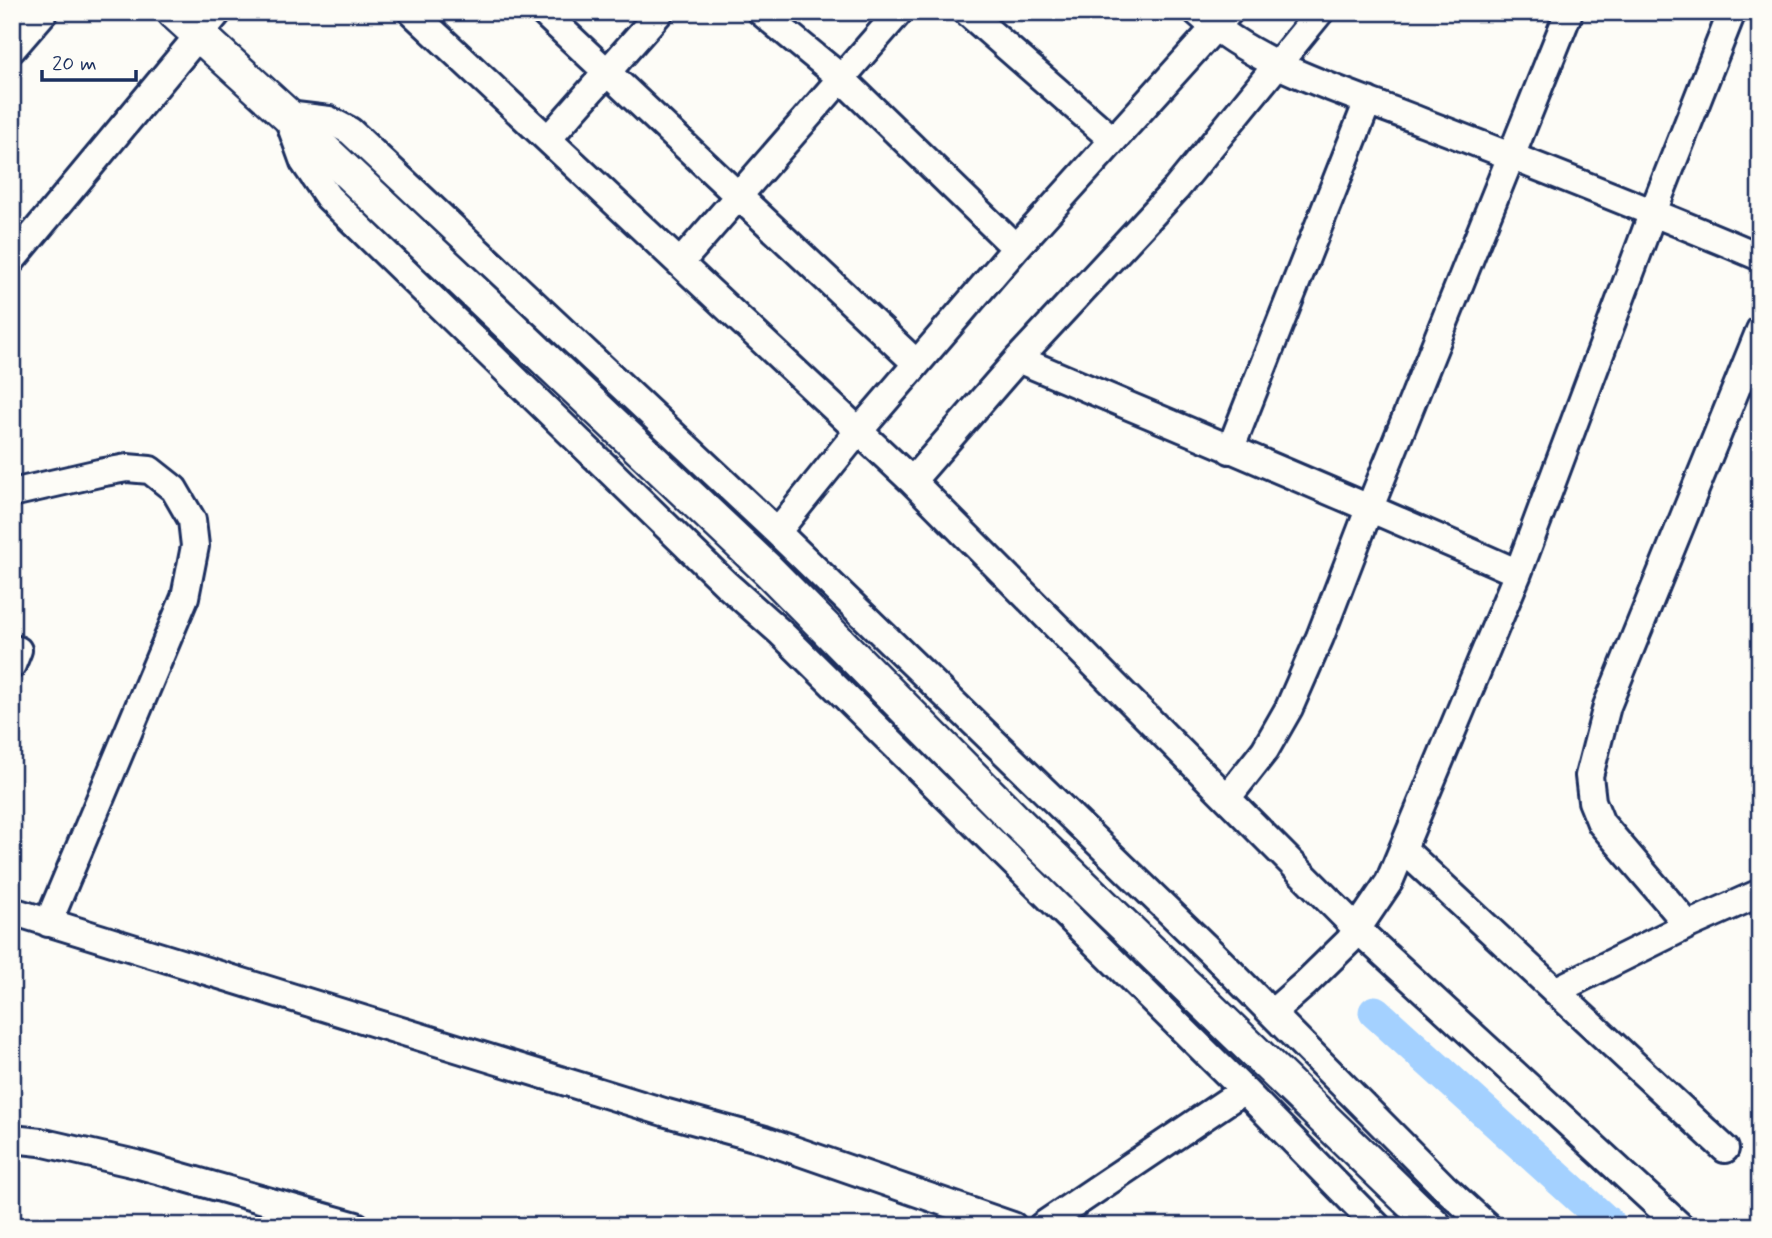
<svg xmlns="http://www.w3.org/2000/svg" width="1772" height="1238" viewBox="0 0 1772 1238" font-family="Mynerve,sans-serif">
<rect width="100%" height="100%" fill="#fdfcf7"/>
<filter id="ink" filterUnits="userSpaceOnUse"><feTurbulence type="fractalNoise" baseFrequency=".0143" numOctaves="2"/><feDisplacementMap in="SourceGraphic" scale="14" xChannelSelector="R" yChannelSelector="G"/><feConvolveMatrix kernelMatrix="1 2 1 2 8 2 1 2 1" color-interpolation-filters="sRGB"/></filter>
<g filter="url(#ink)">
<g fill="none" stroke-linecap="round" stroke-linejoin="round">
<!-- canal -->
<path stroke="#a4d1ff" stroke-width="33" d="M1375 1012 1611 1226"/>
<defs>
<path id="minor" d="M412 12 912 481 1357 929 1680 1226
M543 12 916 363
M761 12 840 77 1016 248
M967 12 1113 140
M1197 12C1260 69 1348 92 1425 123 1537 166 1649 210 1760 257
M12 49 44 12
M548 139 660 12
M12 260 218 12
M680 263 899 12
M1018 359C1185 430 1352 499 1518 573
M1230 450 1368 101
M912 481 1018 359 1176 189 1320 12
M12 493 99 473 127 468 150 470 174 489 192 520 195 546 185 597 48 923
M777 532 847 445 1016 248 1229 12
M12 665 18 650
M1228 797 1265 750 1289 708 1320 637 1370 507 1569 12
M1403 849 1725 1149
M12 911 667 1113 765 1140 1013 1226
M1688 925 1601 823 1592 801 1589 776 1607 706 1760 330
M1555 991 1688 925 1760 893
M1272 1013 1306 983 1349 941 1389 882 1518 573 1653 212 1732 12
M12 1139 40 1142 136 1164 356 1226
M1042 1226 1244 1090
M1377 1226 1244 1090 780 632 726 584 328 197 304 162 287 115 329 120 350 131 777 532 1213 954 1443 1186 1487 1226"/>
<path id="tertiary" d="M174 12 287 115 768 570 1016 821 1435 1226"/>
</defs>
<!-- minor casing -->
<use href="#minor" stroke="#1b2f5e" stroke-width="32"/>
<!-- tertiary casing -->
<use href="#tertiary" stroke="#1b2f5e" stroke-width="38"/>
<!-- minor -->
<use href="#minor" stroke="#fdfcf7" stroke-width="26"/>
<!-- tertiary -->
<use href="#tertiary" stroke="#fdfcf7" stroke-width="33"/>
</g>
</g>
<!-- margin -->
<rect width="1772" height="1238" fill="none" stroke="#fdfcf7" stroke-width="42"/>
<rect x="21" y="21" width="1730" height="1196" fill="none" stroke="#1b2f5e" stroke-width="2.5" filter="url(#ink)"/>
<!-- scale -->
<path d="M42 70v10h94v-10" fill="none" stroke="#1b2f5e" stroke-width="3.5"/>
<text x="52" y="70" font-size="21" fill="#1b2f5e" stroke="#fdfcf7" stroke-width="5" paint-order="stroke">20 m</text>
</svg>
